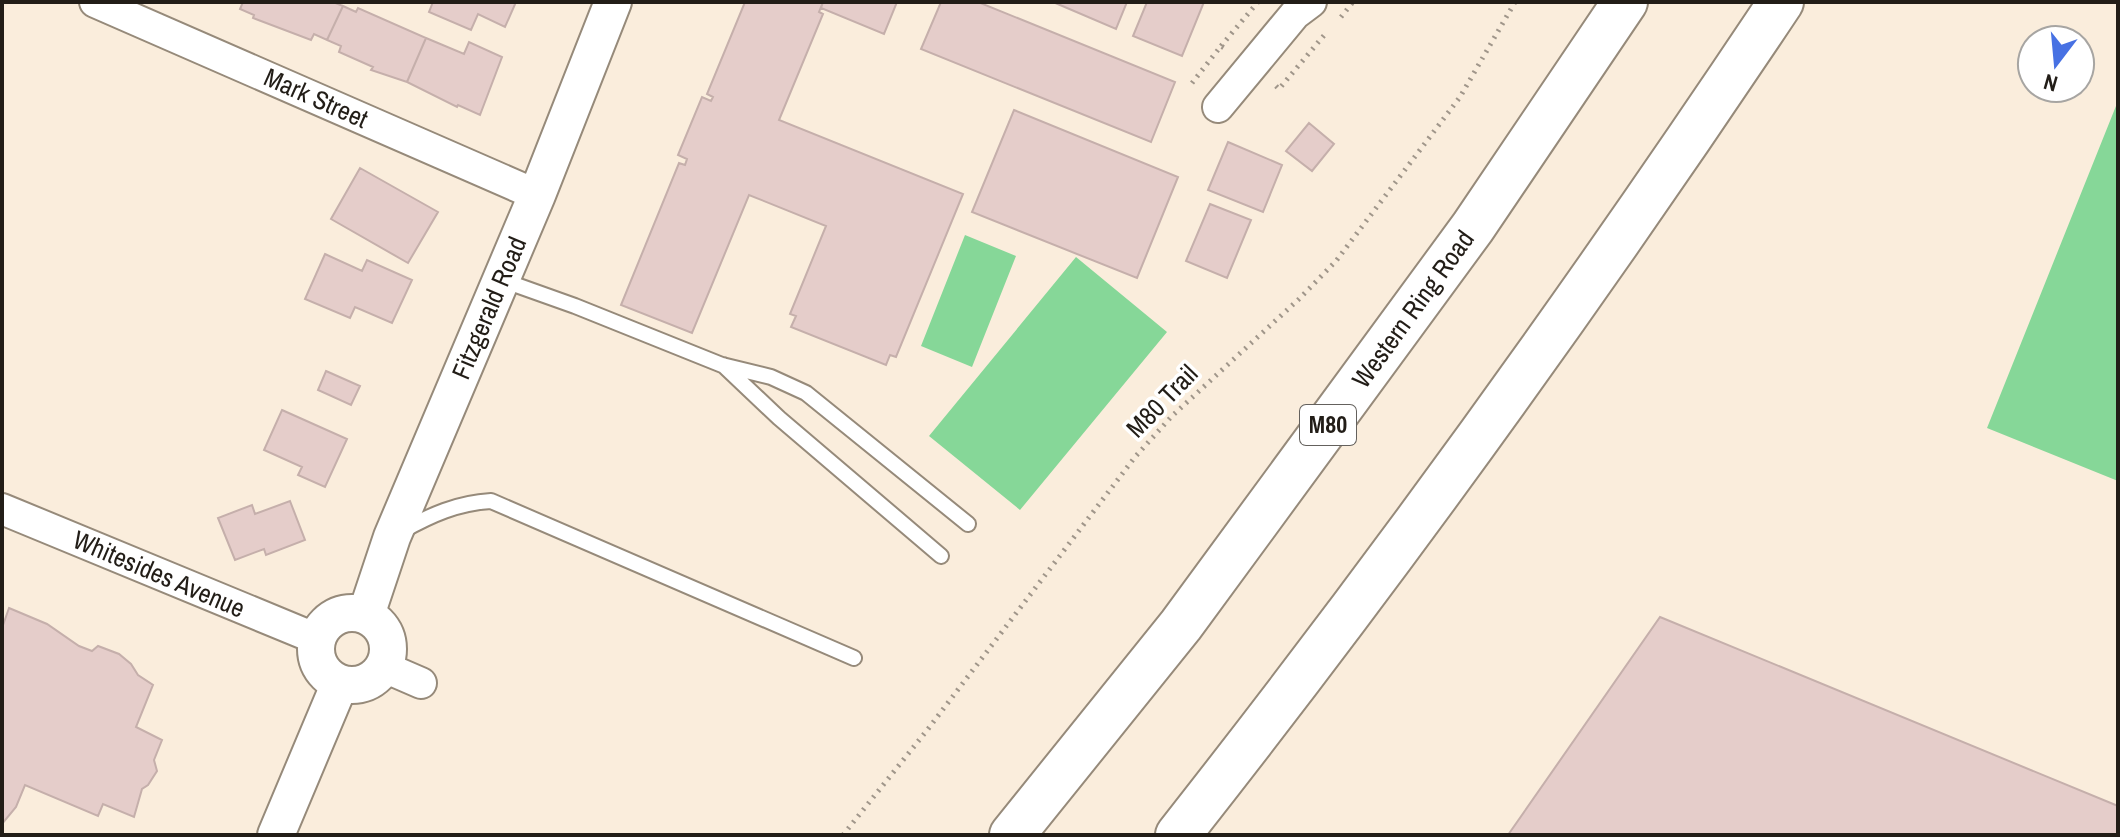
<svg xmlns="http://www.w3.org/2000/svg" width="2120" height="837" viewBox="0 0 2120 837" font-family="'Archivo Narrow',sans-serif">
<rect width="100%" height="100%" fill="#faeddc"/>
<!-- green -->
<path fill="#86d798" d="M2118 101V481L1987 428Z
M965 235 1016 256 972 367 921 346Z
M1076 257 1167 332 1020 510 929 436Z"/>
<!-- building -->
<path fill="#e5cdca" stroke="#c5afab" stroke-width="2" d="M243 2H333L343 6 327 40 314 34 311 40 253 18 254 15 240 9Z
M433 2H516L505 27 478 14 471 30 429 12Z
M745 2H823L819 12 823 14 779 120 963 194 896 357 890 355 886 365 791 327 796 316 790 314 826 226 749 195 692 333 621 305 679 163 685 165 687 159 678 155 702 97 711 101 713 97 707 94Z
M823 2H897L884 34 821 8Z
M941 2H978L1175 82 1151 142 921 49Z
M1053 2H1127L1116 29Z
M1147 2H1204L1182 56 1133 36Z
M343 6 356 12 358 8 426 38 407 82 371 70 373 67 339 52 341 46 327 40Z
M426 38 464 54 469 42 502 57 480 115 458 105 457 107 407 82Z
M1014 110 1178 177 1137 278 972 212Z
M1309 123 1334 144 1312 171 1286 151Z
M1228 142 1282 165 1263 212 1208 190Z
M360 168 438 212 408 263 331 219Z
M1210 204 1251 220 1227 278 1186 261Z
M325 254 362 271 367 260 412 280 392 323 355 307 350 318 305 299Z
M326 371 360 386 351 405 318 390Z
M282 410 347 439 325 487 298 475 302 467 264 450Z
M290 501 305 540 266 555 264 549 235 560 218 518 252 505 255 514Z
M9 608 47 624 79 646 92 651 98 646 119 654 131 664 138 675 153 685 136 727 162 740 154 760 157 771 148 785 142 789 134 817 103 804 98 816 25 785 16 807 2 824V628Z
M1660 617 2118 806V835H1508Z"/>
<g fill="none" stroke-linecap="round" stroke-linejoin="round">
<defs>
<path id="service" d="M502 280 575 306 722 365 771 377 806 393 968 524
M723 365 779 418 941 556
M402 531C431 515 457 503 491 501L854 658"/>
<path id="minor" d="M95 2 537 195
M1218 107 1295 14 1311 2
M2 509 317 639
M384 667 421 683"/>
<path id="tertiary" d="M316 649a36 36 0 1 1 72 0a36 36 0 1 1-72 0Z
M366 615 392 537 537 195 613 2
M276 835 340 683"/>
<path id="motorway" d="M1012 835 1181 625 1473 227 1625 2
M1178 835C1390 566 1591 287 1781 2"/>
</defs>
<!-- service casing -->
<use href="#service" stroke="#968a7a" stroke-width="18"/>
<!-- minor casing -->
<use href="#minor" stroke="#968a7a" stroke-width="34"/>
<!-- tertiary casing -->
<use href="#tertiary" stroke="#968a7a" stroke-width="40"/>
<!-- motorway casing -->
<use href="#motorway" stroke="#968a7a" stroke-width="48"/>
<!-- path -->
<path stroke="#a0968a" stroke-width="5" stroke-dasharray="2 6" stroke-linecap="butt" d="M1341 17 1353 2
M1221 46 1258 2
M1192 83 1221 46 1226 49
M1276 86 1279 89 1326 33
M843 835 928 729 1135 457 1172 416 1299 299 1336 261 1460 97 1515 2"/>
<!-- service -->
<use href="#service" stroke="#fff" stroke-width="14"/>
<!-- minor -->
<use href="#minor" stroke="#fff" stroke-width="30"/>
<!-- tertiary -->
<use href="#tertiary" stroke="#fff" stroke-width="36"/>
<!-- motorway -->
<use href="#motorway" stroke="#fff" stroke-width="44"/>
</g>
<g text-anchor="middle" stroke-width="7" stroke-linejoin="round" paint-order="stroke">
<!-- shield labels -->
<rect fill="#fff" stroke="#64615d" stroke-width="2" x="1300" y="405" width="56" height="40" rx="6"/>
<g font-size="24" font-weight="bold" fill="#221d17">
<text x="1328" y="433">M80</text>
</g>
<!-- street labels -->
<g font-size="26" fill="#221d17" stroke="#fff">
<text transform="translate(316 98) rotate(24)" y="9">Mark Street</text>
<text transform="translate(489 308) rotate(-67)" y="9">Fitzgerald Road</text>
<text transform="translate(1413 309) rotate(-54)" y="9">Western Ring Road</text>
<text transform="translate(1162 401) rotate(-46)" y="9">M80 Trail</text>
<text transform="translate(159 574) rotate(23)" y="9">Whitesides Avenue</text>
</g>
</g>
<!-- border -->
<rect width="2120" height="837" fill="none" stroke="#221d17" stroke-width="8"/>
<!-- north arrow -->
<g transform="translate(2056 64) rotate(196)"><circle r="38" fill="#ffffff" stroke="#a7a5a2" stroke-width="2"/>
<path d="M0-6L14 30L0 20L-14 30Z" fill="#4771e3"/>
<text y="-12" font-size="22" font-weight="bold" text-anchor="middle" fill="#221d17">N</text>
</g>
</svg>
